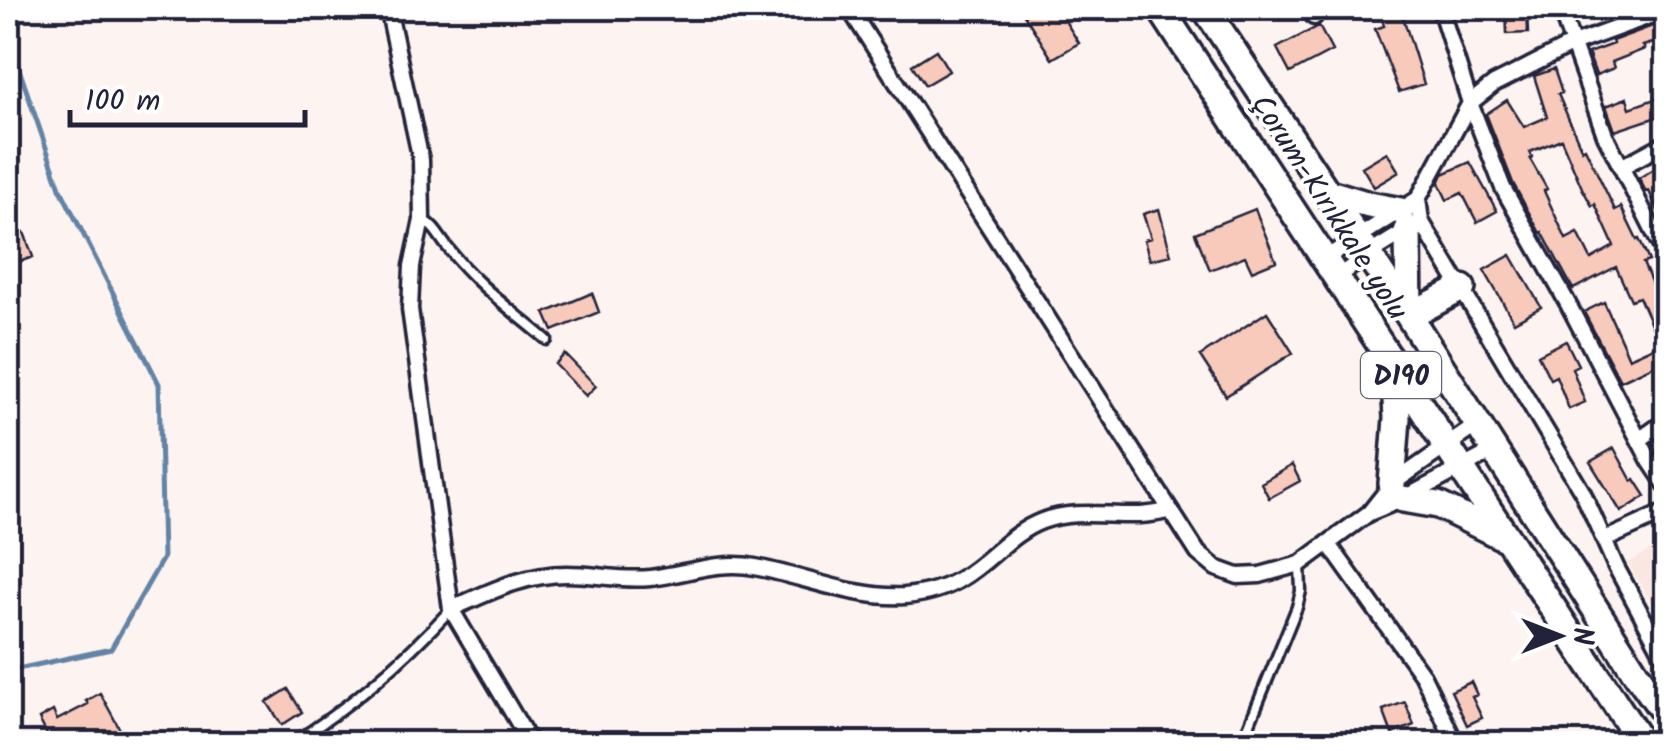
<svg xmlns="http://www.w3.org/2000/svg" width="1674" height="751" viewBox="0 0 1674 751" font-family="Kalam,sans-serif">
<rect width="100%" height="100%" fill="#fdf4f1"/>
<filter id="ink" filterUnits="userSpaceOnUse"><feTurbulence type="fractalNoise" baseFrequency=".01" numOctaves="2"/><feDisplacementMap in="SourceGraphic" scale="20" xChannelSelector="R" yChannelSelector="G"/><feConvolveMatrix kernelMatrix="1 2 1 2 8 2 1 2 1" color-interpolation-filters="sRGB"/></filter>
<g filter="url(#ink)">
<!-- built -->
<path fill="#fbe7e1" d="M1666 541V626L1628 563Z"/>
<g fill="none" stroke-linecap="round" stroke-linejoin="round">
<!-- stream -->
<path stroke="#6283a5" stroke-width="5" d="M8 37 60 188 159 384 163 558 111 649 8 671"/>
</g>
<!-- building -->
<path fill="#f7cabb" stroke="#22223b" stroke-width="2.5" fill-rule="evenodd" d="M1020 8H1057L1079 43 1052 59Z
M1379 8H1425V10L1403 17 1424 84 1399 92 1375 29 1384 26Z
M1506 8H1527L1528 33 1507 34Z
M1666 21V39L1643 46 1645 49 1612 62 1614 68 1596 75 1588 53 1613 44 1612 41Z
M1319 26 1332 51 1290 73 1277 48Z
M936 50 949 71 925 85 912 65Z
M1554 69 1562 93 1558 94 1582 150 1585 148 1615 210 1621 207 1637 240 1639 239 1649 261 1643 263 1662 307 1666 305V360L1620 381 1584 312 1604 302 1629 358 1660 344 1639 297 1631 300 1616 267 1573 289 1542 232 1540 233 1513 183 1486 114 1507 100 1524 127 1547 117 1534 76ZM1561 139 1582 188 1592 206 1595 204 1614 246 1591 259 1578 233 1566 239 1544 191 1547 189 1530 159 1532 157 1530 152Z
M1666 95V114L1615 131 1606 106 1627 98 1630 108Z
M1387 152 1399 172 1374 187 1362 167Z
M1470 162 1497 211 1477 222 1462 193 1447 200 1439 183 1443 174Z
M1666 162V229L1649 191 1646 192 1639 178Z
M1159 209 1171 255 1150 260 1144 240 1151 238 1143 214Z
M1255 209 1276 261 1252 271 1245 256 1210 270 1195 233Z
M24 232 33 257 8 266V238Z
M1511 255 1541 307 1514 322 1484 270Z
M592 293 599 312 553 331 545 313Z
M1267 312 1293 353 1226 396 1200 356Z
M1566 341 1578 365 1572 368 1585 402 1569 409 1556 376 1550 379 1538 355Z
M565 354 596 386 586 396 555 364Z
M1614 448 1632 481 1635 479 1646 496 1621 512 1590 462Z
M1292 465 1300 481 1269 498 1261 483Z
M1471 682 1477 695 1472 697 1482 718 1467 725 1451 691Z
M288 689 302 712 282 725 267 702Z
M100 693 128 744H100L97 738 87 744H52L39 719 53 711 57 720 88 704 86 701Z
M1405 702 1414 725 1392 734 1383 710Z"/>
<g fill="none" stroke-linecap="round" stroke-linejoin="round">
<defs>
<path id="lane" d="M422 220C434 225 439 237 448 248 475 284 513 311 547 340
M1243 740 1297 607 1301 591 1300 564
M291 744C352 706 403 661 451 609"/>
<path id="street" d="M388 8 421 160 422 220 412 266 410 309 451 609 531 744
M849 8 1198 553 1216 568 1238 576 1260 575 1300 564 1369 513 1403 499 1495 450
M1308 8 1314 17
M1440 8 1470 103 1503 188 1567 302 1650 461 1666 485
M1560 8 1605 135 1666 256
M1621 167 1666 143
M1418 199 1421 221 1583 493 1616 567 1666 660
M1324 259 1418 199 1470 103 1494 84 1573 44 1666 10
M1338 277 1367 255 1412 227
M1639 440 1666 421
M1369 513 1392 484 1478 424
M1604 540 1666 512
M1328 543 1423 676 1456 744
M451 609C489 592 524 574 567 574 595 574 622 581 650 578 686 574 718 560 755 567 803 576 856 599 905 596 924 594 945 589 962 578 991 561 1010 533 1042 521 1085 505 1129 523 1170 510"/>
<path id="highway" d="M1160 8 1642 744
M1205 8 1409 316 1636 673 1666 715
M1326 192 1369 205 1401 211
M1408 229 1409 316 1462 288
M1392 484 1397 418 1394 364
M1403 499 1438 505 1505 538"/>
</defs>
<!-- lane casing -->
<use href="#lane" stroke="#22223b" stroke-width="15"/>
<!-- street casing -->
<use href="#street" stroke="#22223b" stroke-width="21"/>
<!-- highway casing -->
<use href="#highway" stroke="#22223b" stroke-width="32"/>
<!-- lane -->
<use href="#lane" stroke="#fff" stroke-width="8"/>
<!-- street -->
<use href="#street" stroke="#fff" stroke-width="14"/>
<!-- highway -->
<use href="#highway" stroke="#fff" stroke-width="25"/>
</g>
</g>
<g text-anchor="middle" stroke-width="8" stroke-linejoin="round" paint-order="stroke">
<!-- shield labels -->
<rect fill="#fff" stroke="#646476" stroke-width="2.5" x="1361" y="352" width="80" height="46" rx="8"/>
<g font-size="28" font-weight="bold" fill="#22223b">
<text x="1401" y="385">D190</text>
</g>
<!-- street labels -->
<g font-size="30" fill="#22223b" stroke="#fff">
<text transform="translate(1330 207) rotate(57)" y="10">Çorum-Kırıkkale yolu</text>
</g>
</g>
<!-- margin -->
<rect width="1674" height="751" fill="none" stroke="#fff" stroke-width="40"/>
<rect x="20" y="20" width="1634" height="711" fill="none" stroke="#22223b" stroke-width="4" filter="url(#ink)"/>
<!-- north arrow -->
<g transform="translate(1559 636) rotate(90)" stroke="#ffffff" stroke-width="8" paint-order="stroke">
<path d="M0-8L18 38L0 25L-18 38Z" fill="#22223b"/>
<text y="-15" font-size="28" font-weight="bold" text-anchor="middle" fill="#22223b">N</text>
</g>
<!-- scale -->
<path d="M70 110v15h235v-15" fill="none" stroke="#22223b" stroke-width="5"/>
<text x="85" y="110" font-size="30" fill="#22223b" stroke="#ffffff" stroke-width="8" paint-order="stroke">100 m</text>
</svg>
